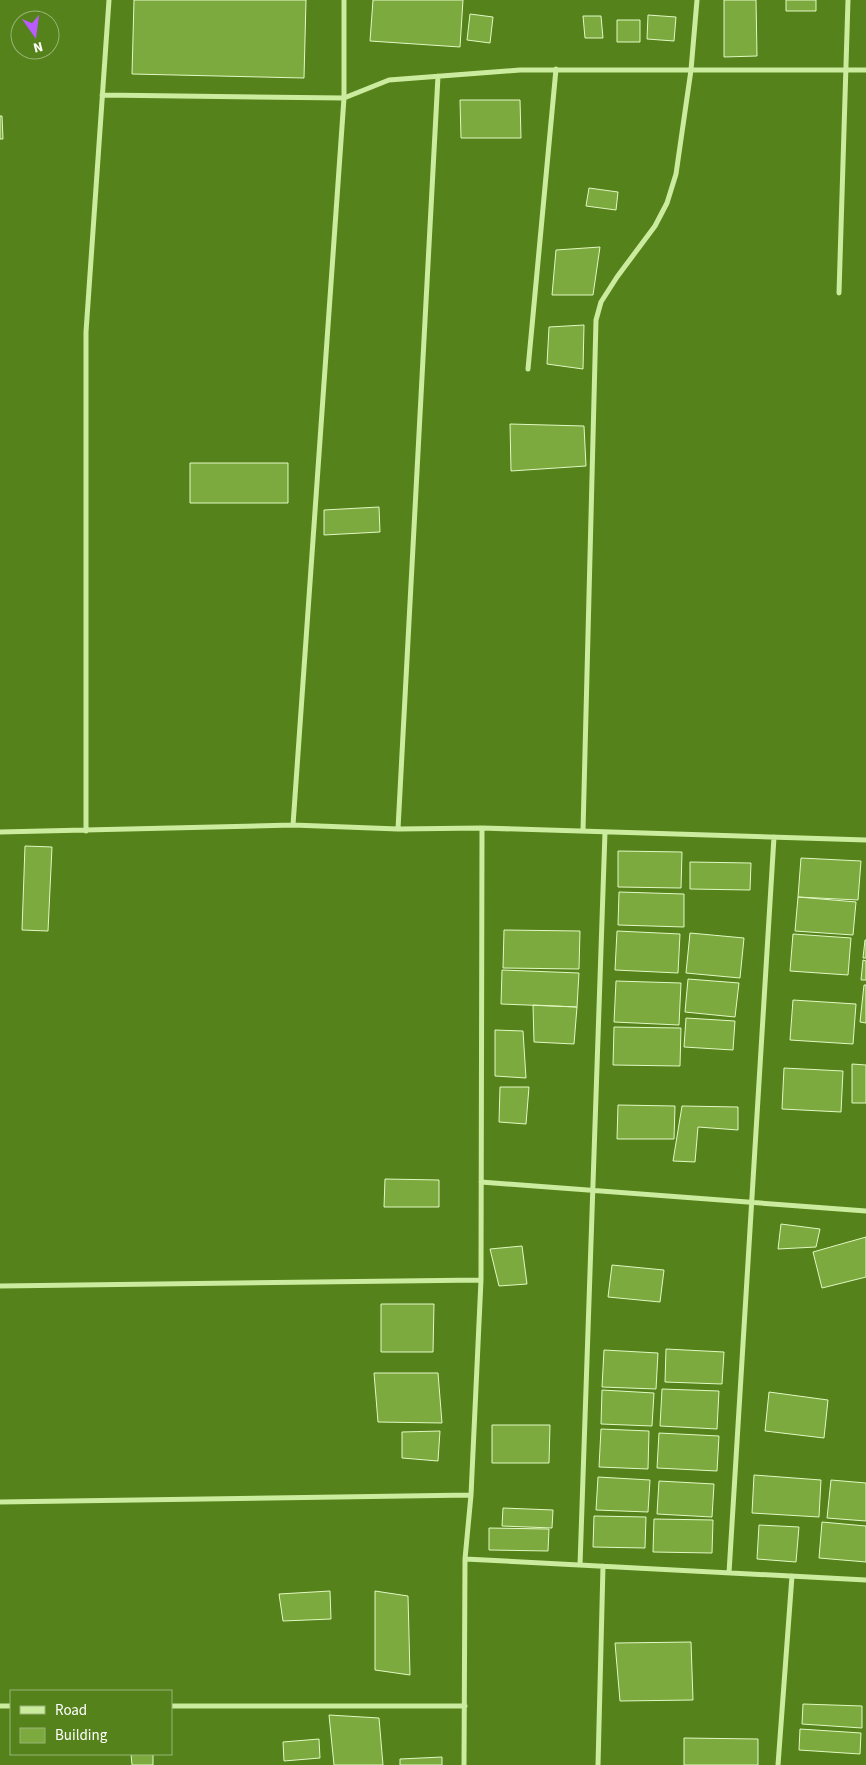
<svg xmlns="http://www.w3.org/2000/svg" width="866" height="1765" viewBox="0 0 866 1765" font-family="'Source Sans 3',sans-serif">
<rect width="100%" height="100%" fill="#55821a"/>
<!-- building -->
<path fill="#7caa3e" stroke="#e2f8c4" d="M134 0H306L304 78 132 74Z
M373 0H463L460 47 370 41Z
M724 0H756L757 56 724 57Z
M786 0H816V11H786Z
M470 14 493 17 490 43 467 40Z
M648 15 676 17 674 41 647 39Z
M583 16H601L603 38H585Z
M617 20H640V42H617Z
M460 100H520L521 138H461Z
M0 116H2L3 139H0Z
M589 188 618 192 616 210 586 206Z
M600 247 593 295H552L556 250Z
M584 325 583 369 547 364 549 327Z
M510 424 584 426 586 466 511 471Z
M190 463H288V503H190Z
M379 507 380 532 324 535V510Z
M25 846 52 847 48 931 22 930Z
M618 851 682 852 681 888 618 887Z
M801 858 861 861 858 900 798 897Z
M690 862 751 863 750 890 690 889Z
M619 892 684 894V927L618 925Z
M798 897 856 902 853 935 795 931Z
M504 930 580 931 579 969 503 968Z
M617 931 680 934 678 973 615 970Z
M690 933 744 938 740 978 686 973Z
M793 934 851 938 848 975 790 971Z
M865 940H866V958H863Z
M863 960 866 961V980H861Z
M502 970 579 973 577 1007 501 1004Z
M688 979 739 983 735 1017 685 1012Z
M616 981 681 983 679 1025 614 1022Z
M864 985H866V1023L860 1022Z
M793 1000 856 1004 853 1044 790 1040Z
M533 1005 577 1007 574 1044 534 1042Z
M686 1018 735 1021 733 1050 684 1047Z
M614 1027 681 1028 680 1066 613 1065Z
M495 1030 523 1031 526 1078 495 1076Z
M852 1064 866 1065V1103H852Z
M784 1068 843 1071 841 1112 782 1109Z
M500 1087H529L526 1124 499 1122Z
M618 1105 675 1106 674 1139H617Z
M682 1106 738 1107V1130L698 1127 695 1162 673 1161Z
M385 1179 439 1180V1207H384Z
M781 1224 820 1229 816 1247 778 1249Z
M866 1237V1277L822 1288 813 1252Z
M522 1246 527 1284 499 1286 490 1249Z
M612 1265 664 1270 660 1302 608 1297Z
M381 1304H434L433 1352H381Z
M666 1349 724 1352 722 1384 665 1382Z
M604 1350 658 1353 656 1389 602 1387Z
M374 1373H438L442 1423 378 1422Z
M662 1389 719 1391 717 1429 660 1426Z
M602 1390 654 1393 652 1426 601 1424Z
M769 1392 828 1400 824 1438 765 1431Z
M492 1425H550L549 1463H492Z
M601 1429 649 1431 648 1469 599 1467Z
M440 1431 438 1461 402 1458V1432Z
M659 1433 719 1436 717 1471 657 1468Z
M754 1475 821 1480 819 1517 752 1513Z
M598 1477 650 1480 648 1512 596 1510Z
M831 1480 866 1483V1521L827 1518Z
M659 1481 714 1484 712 1517 657 1514Z
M503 1508 553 1510 552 1528 502 1526Z
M594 1516 646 1517 645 1548 593 1547Z
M654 1519 713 1520 712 1553 653 1552Z
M822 1522 866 1526V1562L819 1558Z
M759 1525 799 1527 796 1562 757 1559Z
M489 1528 549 1529 548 1551 489 1550Z
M330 1591 331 1619 283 1621 279 1594Z
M375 1591 408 1596 410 1675 375 1670Z
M691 1642 693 1700 620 1701 615 1643Z
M803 1704 862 1706V1728L802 1724Z
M329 1715 379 1718 383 1765H334Z
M800 1729 861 1733 860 1754 799 1750Z
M684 1738 758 1739V1765H684Z
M319 1739 320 1758 284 1761 283 1742Z
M131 1754H153V1765H132Z
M442 1757V1765H400V1759Z"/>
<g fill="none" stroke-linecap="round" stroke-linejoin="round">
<!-- minor -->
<path stroke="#cbeb9f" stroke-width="5" d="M102 95 344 98 389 80 520 70H866
M839 293 848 0
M528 369 556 69
M293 825 344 98V0
M398 829 438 76
M86 831V332L109 0
M583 831 596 320 601 302 617 277 655 226 667 203 676 174 691 70 697 0
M0 832 293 825 398 829 482 828 866 840
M481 1182 866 1211
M0 1286 481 1280
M0 1502 471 1495
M465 1559 866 1580
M580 1565 605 832
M729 1573 774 837
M0 1706H11
M171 1706H465
M464 1765 465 1559 471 1495 481 1280 482 828
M598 1765 603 1566
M778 1765 792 1576"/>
</g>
<!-- legend -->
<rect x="10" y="1690" width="162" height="65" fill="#55821a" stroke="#99b476"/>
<rect x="20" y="1706" width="25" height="8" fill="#cbeb9f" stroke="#99b476"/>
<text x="55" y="1715" font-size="15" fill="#ffffff">Road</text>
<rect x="20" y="1728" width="25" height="15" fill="#7caa3e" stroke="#99b476"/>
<text x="55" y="1740" font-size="15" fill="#ffffff">Building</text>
<!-- north arrow -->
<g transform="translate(35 35) rotate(166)"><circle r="24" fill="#55821a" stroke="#99b476"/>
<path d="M0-4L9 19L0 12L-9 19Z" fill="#b95bfd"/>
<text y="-8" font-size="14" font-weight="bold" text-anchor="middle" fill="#ffffff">N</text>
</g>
</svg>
